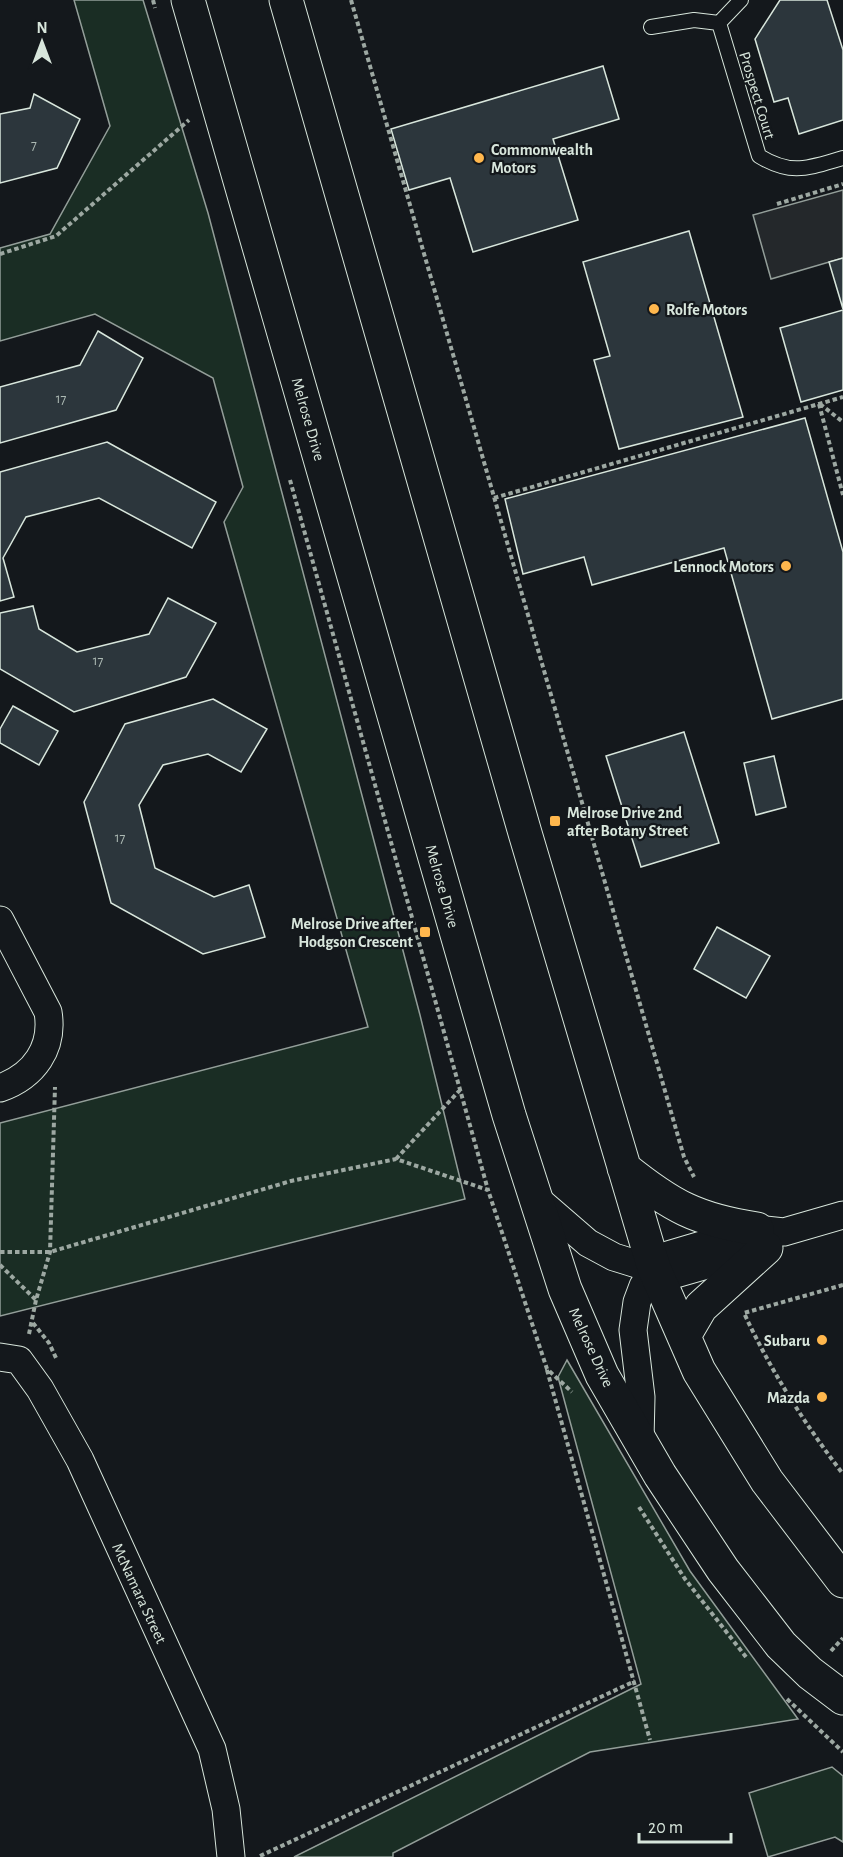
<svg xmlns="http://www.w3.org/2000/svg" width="843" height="1857" viewBox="0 0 843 1857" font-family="'Alegreya Sans',sans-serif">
<rect width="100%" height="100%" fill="#14181c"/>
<!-- green -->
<path fill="#1a2d24" stroke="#939e99" stroke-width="1.5" d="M74 0H143L208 213 420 1015 465 1199 0 1316V1123L368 1027 224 522 243 487 213 378 95 314 0 341V248L50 234 110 126Z
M567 1360 690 1571 798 1719 590 1752 393 1853V1857H294L641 1684 558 1377Z
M832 1767 843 1776V1842L835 1837 768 1857 749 1793Z"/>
<!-- parking -->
<path fill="#24282b" stroke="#939e99" stroke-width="1.5" d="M843 190V258L771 279 753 215Z"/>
<!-- building -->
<path fill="#2c363c" stroke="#d8e6dc" stroke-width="1.5" d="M780 0H827L843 50V120L799 134 788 98 774 102 755 39Z
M603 66 619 119 553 139 578 220 473 252 450 178 409 190 391 129Z
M34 94 80 119 57 168 0 183V114L30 108Z
M689 231 743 417 619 449 594 360 610 356 583 262Z
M843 258V309L829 262Z
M843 310V390L801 402 780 328Z
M98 331 143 358 116 410 0 443V387L80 365Z
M805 418 843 552V699L772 719 724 548 592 585 584 557 523 574 505 499Z
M107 442 216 502 192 548 99 498 26 517 3 558 14 597 0 601V472Z
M168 598 216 623 186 677 74 712 0 669V613L33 606 39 629 77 652 149 634Z
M213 699 267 729 241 772 208 754 163 765 139 805 155 868 214 897 249 885 265 937 203 954 111 903 84 802 125 724Z
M13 706 58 731 39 765 0 743V729Z
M684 732 719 843 641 867 606 756Z
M774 756 786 807 756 815 744 763Z
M717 927 770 956 746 998 694 969Z"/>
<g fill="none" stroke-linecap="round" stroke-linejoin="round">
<defs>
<path id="service" d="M741 0 719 23 759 156C792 176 808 168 843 158
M651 27 694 20 719 23"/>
<path id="minor" d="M0 920 48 1012C54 1048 34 1076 0 1088
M536 1198 588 1243 614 1257 672 1275 766 1248
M0 1357 19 1360 40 1389 80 1460 212 1749 226 1809 231 1857
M640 1440 641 1397 633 1330 637 1302 643 1286 654 1268 668 1255 722 1239 757 1229 784 1232 843 1215"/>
<path id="secondary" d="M188 0 509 1115 565 1289 602 1375 660 1475 723 1570 781 1645 810 1673 843 1698
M286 0 525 833 654 1268 699 1371 767 1481 843 1581
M624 1168C671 1206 697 1220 757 1229
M684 1336 701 1307 766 1248"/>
</defs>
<!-- service casing -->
<use href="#service" stroke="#d8e6dc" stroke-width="16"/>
<!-- minor casing -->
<use href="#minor" stroke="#d8e6dc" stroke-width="29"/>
<!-- secondary casing -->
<use href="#secondary" stroke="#d8e6dc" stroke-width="35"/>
<!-- path -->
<path stroke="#9da8a2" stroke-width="4" stroke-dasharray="4.5 3" stroke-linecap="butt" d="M153 0 155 8
M351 0 684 1157 694 1177
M777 204 843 184
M0 254 56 236 189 120
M819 404 843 495
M820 404 843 422
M290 480 488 1190
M494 498 843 397
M396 1159 460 1090
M0 1252H50L291 1181 396 1159 488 1190 547 1369 572 1392
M0 1265 36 1300 50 1252 55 1087
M843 1285 744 1313C771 1371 804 1423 843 1474
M33 1323 49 1343 57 1360
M29 1334 36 1300
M547 1370 650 1740
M639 1507 685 1579 746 1657
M831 1651 843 1638
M787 1699 843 1752
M260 1856 635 1681"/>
<!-- service -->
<use href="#service" stroke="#14181c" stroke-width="14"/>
<!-- minor -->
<use href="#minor" stroke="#14181c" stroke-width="27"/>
<!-- secondary -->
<use href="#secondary" stroke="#14181c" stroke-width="33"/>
</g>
<!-- markers -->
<g fill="#ffb74d" stroke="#14181c" stroke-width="2">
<circle cx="479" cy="158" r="6"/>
<circle cx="654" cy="309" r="6"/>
<circle cx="786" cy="566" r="6"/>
<rect x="549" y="815" width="12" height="12" rx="3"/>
<rect x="419" y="926" width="12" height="12" rx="3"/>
<circle cx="822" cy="1340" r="6"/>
<circle cx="822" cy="1397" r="6"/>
</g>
<g text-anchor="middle" stroke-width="4.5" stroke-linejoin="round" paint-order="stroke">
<!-- number labels -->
<g font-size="14" fill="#adbab4">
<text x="34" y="149">7</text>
<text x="61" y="403">17</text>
<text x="98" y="665">17</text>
<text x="120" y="842">17</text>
</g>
<!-- street labels -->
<g font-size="16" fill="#d8e6dc" stroke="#14181c">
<text transform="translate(758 95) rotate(73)" y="6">Prospect Court</text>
<text transform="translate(309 419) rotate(74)" y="6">Melrose Drive</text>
<text transform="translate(443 886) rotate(74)" y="6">Melrose Drive</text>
<text transform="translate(592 1347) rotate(65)" y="6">Melrose Drive</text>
<text transform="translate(140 1593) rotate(65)" y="6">McNamara Street</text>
</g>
<!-- poi labels -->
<g font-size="16" font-weight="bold" fill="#d8e6dc" stroke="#14181c" text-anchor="end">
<text x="491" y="155" text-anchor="start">Commonwealth<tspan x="491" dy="18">Motors</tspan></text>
<text x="666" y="315" text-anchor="start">Rolfe Motors</text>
<text x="774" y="572">Lennock Motors</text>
<text x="567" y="818" text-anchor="start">Melrose Drive 2nd<tspan x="567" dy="18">after Botany Street</tspan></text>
<text x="413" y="929">Melrose Drive after<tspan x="413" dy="18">Hodgson Crescent</tspan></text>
<text x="810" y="1346">Subaru</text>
<text x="810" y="1403">Mazda</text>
</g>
</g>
<!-- north arrow -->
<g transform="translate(42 42)" stroke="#14181c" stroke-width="4.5" paint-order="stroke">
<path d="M0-4.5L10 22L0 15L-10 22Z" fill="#d8e6dc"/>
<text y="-9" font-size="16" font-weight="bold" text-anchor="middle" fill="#d8e6dc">N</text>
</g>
<!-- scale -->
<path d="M639 1833v9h92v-9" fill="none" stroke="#d8e6dc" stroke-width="3"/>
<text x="648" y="1833" font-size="18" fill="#d8e6dc" stroke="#14181c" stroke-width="4.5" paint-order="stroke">20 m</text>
</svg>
